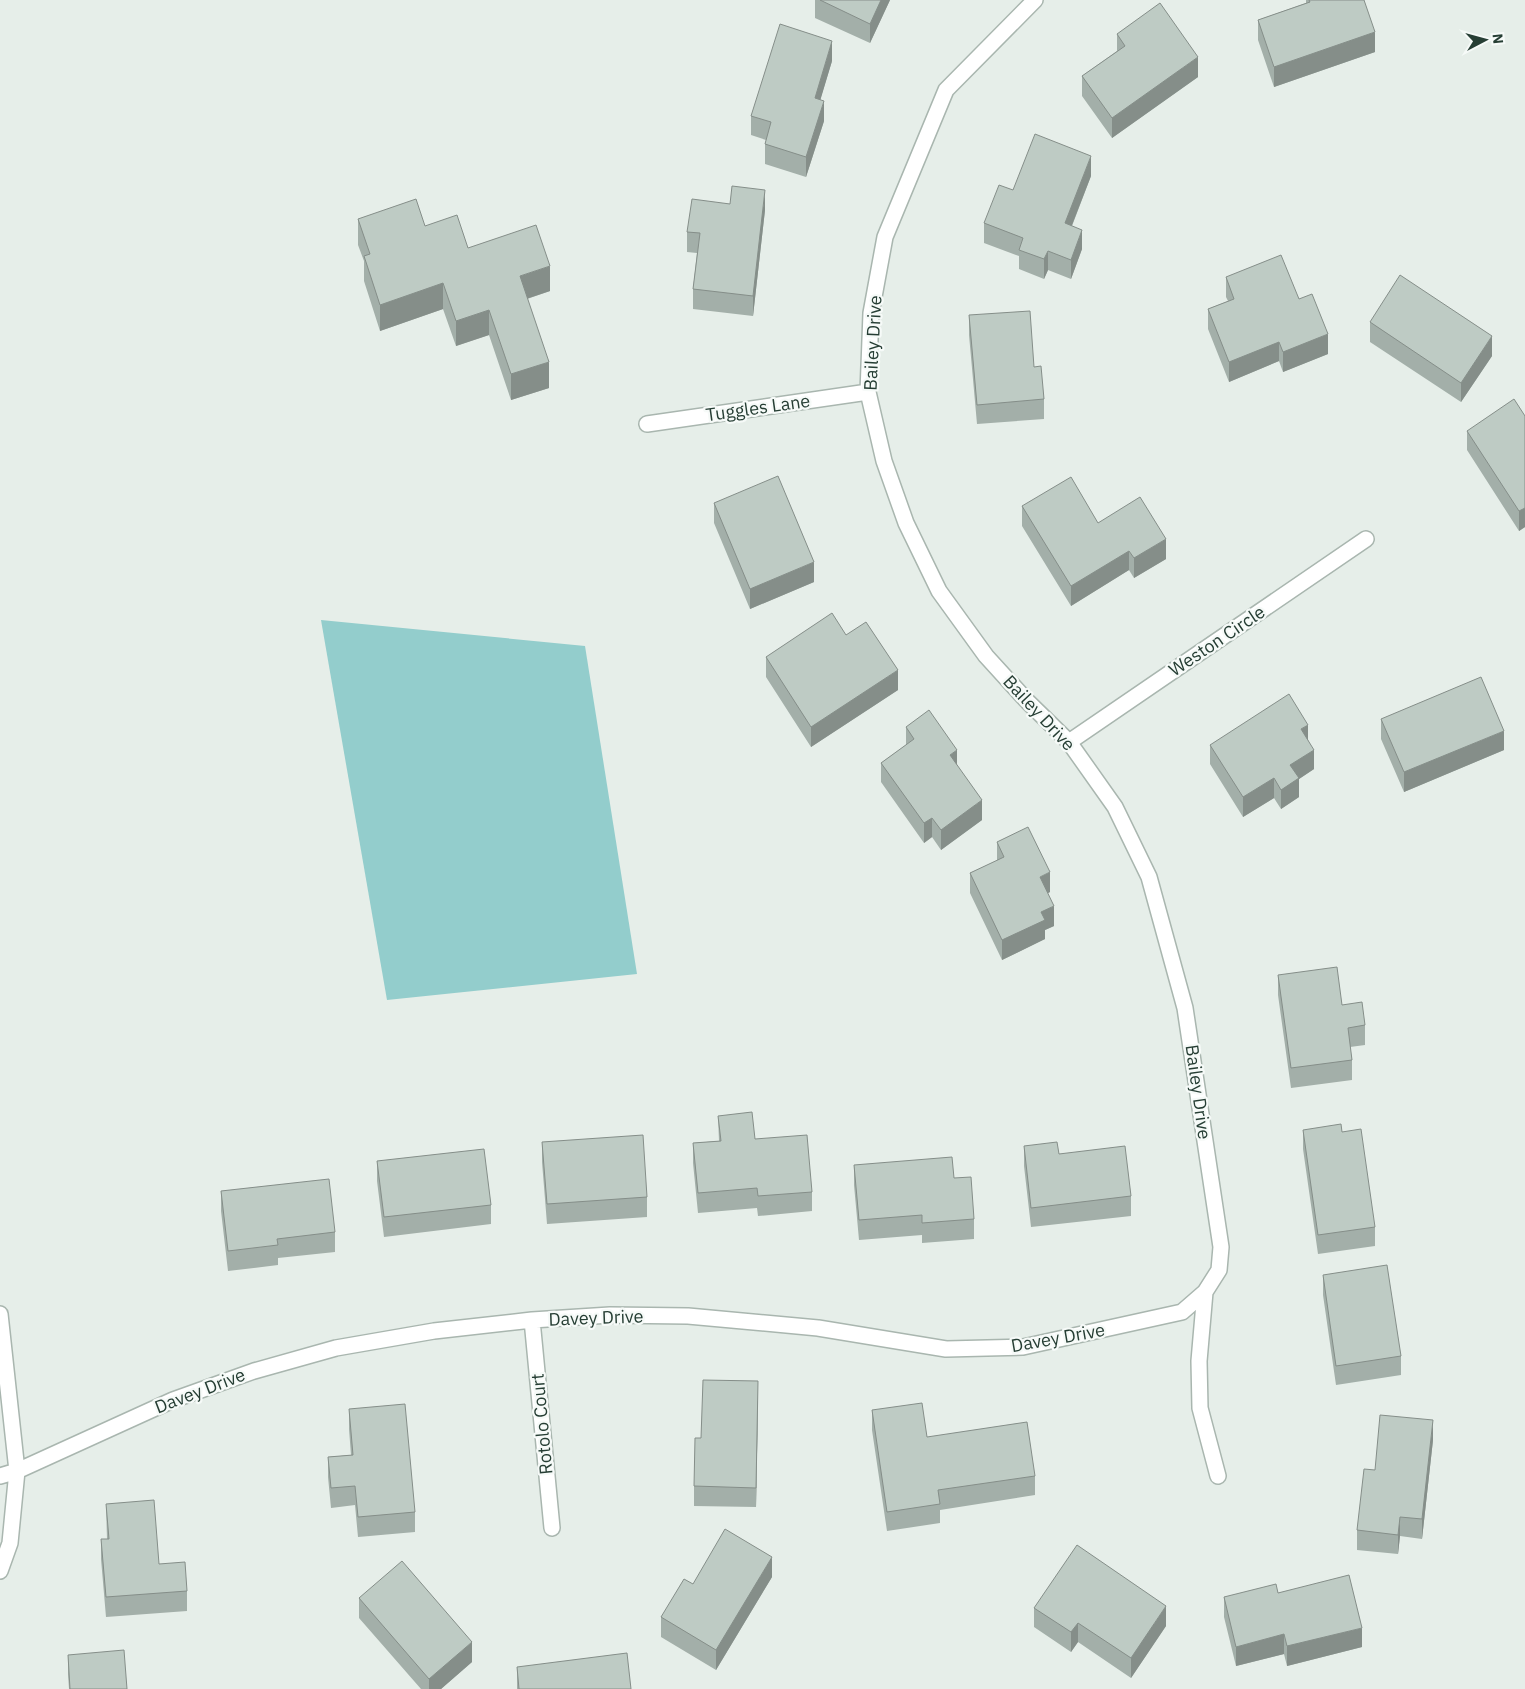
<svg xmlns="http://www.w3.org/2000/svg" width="1525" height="1689" viewBox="0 0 1525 1689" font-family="'IBM Plex Sans',sans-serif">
<rect width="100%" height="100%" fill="#e6eee9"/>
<!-- water -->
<path fill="#93cdcc" d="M321 620 585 646 637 974 387 1000Z"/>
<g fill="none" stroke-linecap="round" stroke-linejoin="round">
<defs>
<path id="minor" d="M1035 0 946 90 885 237 871 313 868 392 884 461 906 523 939 591 986 656 1028 702 1069 742 1115 807 1149 877 1185 1008 1221 1247 1219 1270 1205 1292 1199 1361 1200 1408 1218 1476
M647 424 868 392
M1069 742 1366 539
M0 1314 17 1471 10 1543 0 1571
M532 1320 552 1528
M0 1476 17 1471 173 1400 254 1371 336 1348 434 1331 532 1320 610 1315 688 1316 818 1328 946 1349 1023 1347 1182 1312 1205 1292"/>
</defs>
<!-- minor casing -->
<use href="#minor" stroke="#a9b6af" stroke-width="18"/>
<!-- minor -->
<use href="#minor" stroke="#fff" stroke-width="15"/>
</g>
<!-- wall -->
<path fill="#a3afa9" d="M815 0H890L870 43 815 18Z
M1306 0H1364L1375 52 1274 87 1258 40V20L1306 3Z
M1117 34 1198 77 1112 138 1082 96V76L1117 51Z
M832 61 820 100 824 121 806 177 765 164V144L766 140 751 135V116Z
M1091 176 1072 226 1082 249 1071 279 1048 270 1044 279 1019 269V256L984 243V223L1013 190Z
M765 210 753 316 693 309V289L697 253 687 252V232Z
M358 219 425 226 468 248 550 291 527 299 549 388 511 400 489 335 456 346 443 309 380 331 364 281V261L358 245Z
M1226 277 1299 299 1328 354 1283 372 1279 361 1229 382 1208 329V309L1228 301 1226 297Z
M969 315 1034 367 1044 399V419L977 424 969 335Z
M1370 322 1492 356 1461 402 1370 342Z
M1525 416V527L1519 531 1467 450V431Z
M714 503 814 582 750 609 714 523Z
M1022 506 1098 523 1166 559 1134 578 1129 570 1071 606 1022 526Z
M846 635 898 690 811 747 766 677V657Z
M1381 719 1504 750 1404 792 1381 739Z
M906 727 957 766 982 820 941 850 932 837 924 843 881 782V763L906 745Z
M1308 739 1314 769 1299 779V797L1281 809 1274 798 1243 817 1210 764V745Z
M997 842 1050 892 1048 893 1054 926 1045 930V939L1002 960 970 893V873L997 861Z
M1278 975 1342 1005 1365 1025V1045L1350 1047 1352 1060V1080L1291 1088 1278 995Z
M718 1116 755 1139 812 1192V1211L758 1216 757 1208 698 1213 693 1163V1143L719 1141Z
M1303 1130 1342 1132 1375 1227V1246L1318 1254 1303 1149Z
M542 1142 647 1197V1217L547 1224 542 1162Z
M1024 1146 1059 1154 1131 1196V1216L1031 1227 1024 1166Z
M377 1161 491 1205V1224L384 1237 377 1181Z
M854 1165 954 1178 974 1219V1239L922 1243V1235L859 1240 854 1185Z
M221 1191 335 1232V1252L278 1258V1265L228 1271 221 1211Z
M1323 1275 1401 1356V1375L1336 1385 1323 1295Z
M758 1401 756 1507 694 1506V1486L701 1438Z
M349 1409 415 1512V1532L358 1537 355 1505 331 1508 328 1477V1457L351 1455 349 1429Z
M872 1410 927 1437 1035 1476V1495L940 1510V1523L887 1531 872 1430Z
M1433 1440 1422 1539 1400 1536 1398 1554 1357 1550V1530L1375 1470Z
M106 1504 159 1564 187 1591V1611L106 1617 101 1559V1539H107Z
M772 1577 716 1670 661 1637V1617L693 1584Z
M1278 1593 1362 1647 1287 1666 1284 1654 1236 1666 1224 1617V1597Z
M359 1598 472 1662 441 1689H421L359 1618Z
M1034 1608 1166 1626 1131 1678 1078 1642 1071 1652 1034 1627Z
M68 1655 127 1689H69L68 1674Z
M517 1667 631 1689H517Z"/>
<!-- shaded-wall -->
<path fill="#858e89" d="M881 0H890L870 43V24Z
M1375 32V52L1274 87V67Z
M832 41V61L815 118V98Z
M1198 57V77L1112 138V118Z
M824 101V121L806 177V157Z
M1091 156V176L1065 243V223Z
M765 190V210L753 316V296Z
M1082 230V249L1071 279V260Z
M1048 251V270L1044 279V259Z
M550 266V291L520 301V276Z
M443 283V309L380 331V305Z
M489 310V335L456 346V321Z
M1328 334V354L1283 372V352Z
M1492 336V356L1461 402V383Z
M1279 342V361L1229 382V362Z
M549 362V388L511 400V374Z
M1525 508V527L1519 531V511Z
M1166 539V559L1134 578V558Z
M1129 551V570L1071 606V586Z
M814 562V582L750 609V589Z
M898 670V690L811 747V727Z
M1308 725V744L1301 729Z
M1504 731V750L1404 792V772Z
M957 750V769L950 755Z
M1314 750V769L1299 779V797L1281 809V790L1290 765Z
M1274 778V798L1243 817V797Z
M982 800V820L941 850V830Z
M932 818V837L924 843V823Z
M1050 872V892L1040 897V877Z
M1054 906V926L1045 930V939L1002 960V940L1041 912Z
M758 1381V1401L756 1507V1488Z
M1433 1420V1440L1422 1539V1519Z
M1400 1517V1536L1398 1554V1535Z
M772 1557V1577L716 1670V1650Z
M1166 1606V1626L1131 1678V1658Z
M1078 1623V1642L1071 1652V1632Z
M1362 1628V1647L1287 1666V1646Z
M1284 1634V1654L1236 1666V1647Z
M472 1642V1662L441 1689H429V1679Z"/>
<!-- building -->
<path fill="#becbc4" stroke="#858e89" d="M820 0H881L870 24Z
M1309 0H1364L1375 32 1274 67 1258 20 1310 2Z
M1160 3 1198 57 1112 118 1082 76 1125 46 1117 34Z
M780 24 832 41 815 98 824 101 806 157 765 144 771 122 751 116Z
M1035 134 1091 156 1065 223 1082 230 1071 260 1048 251 1044 259 1019 250 1023 238 984 223 999 185 1013 190Z
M732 186 765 190 753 296 693 289 700 233 687 232 692 199 730 204Z
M416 199 425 226 457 215 468 248 536 225 550 266 520 276 549 362 511 374 489 310 456 321 443 283 380 305 364 256 370 254 358 219Z
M1281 255 1299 299 1312 294 1328 334 1283 352 1279 342 1229 362 1208 309 1234 299 1226 277Z
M1400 275 1492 336 1461 383 1370 322Z
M1030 311 1034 367 1041 366 1044 399 977 405 969 315Z
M1514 399 1525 416V508L1519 511 1467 431Z
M778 476 814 562 750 589 714 503Z
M1071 477 1098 523 1140 497 1166 539 1134 558 1129 551 1071 586 1022 506Z
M832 613 846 635 866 622 898 670 811 727 766 657Z
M1481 677 1504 731 1404 772 1381 719Z
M1289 694 1308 725 1301 729 1314 750 1290 765 1299 778 1281 790 1274 778 1243 797 1210 745Z
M929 710 957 750 950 755 982 800 941 830 932 818 924 823 881 763 914 739 906 727Z
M1028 827 1050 872 1040 877 1054 906 1041 912 1045 920 1002 940 970 873 1004 857 997 842Z
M1337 967 1342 1005 1362 1002 1365 1025 1348 1028 1352 1060 1291 1068 1278 975Z
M752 1112 755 1139 807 1135 812 1192 758 1196 757 1188 698 1193 693 1143 721 1141 718 1116Z
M1341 1124 1342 1132 1361 1129 1375 1227 1318 1235 1303 1130Z
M643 1135 647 1197 547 1204 542 1142Z
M1057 1142 1059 1154 1125 1146 1131 1196 1031 1208 1024 1146Z
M484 1149 491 1205 384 1217 377 1161Z
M952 1157 954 1178 971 1177 974 1219 922 1223V1215L859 1220 854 1165Z
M329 1179 335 1232 277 1239 278 1245 228 1251 221 1191Z
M1387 1265 1401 1356 1336 1366 1323 1275Z
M703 1380 758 1381 756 1488 694 1486 695 1438H701Z
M922 1403 927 1437 1027 1422 1035 1476 938 1490 940 1504 887 1512 872 1410Z
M405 1404 415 1512 358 1517 355 1486 331 1488 328 1457 353 1455 349 1409Z
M1380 1415 1433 1420 1422 1519 1400 1517 1398 1535 1357 1530 1364 1469 1375 1470Z
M154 1500 159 1564 185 1562 187 1591 106 1597 101 1539H109L106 1504Z
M725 1529 772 1557 716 1650 661 1617 684 1579 693 1584Z
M1077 1545 1166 1606 1131 1658 1078 1623 1071 1632 1034 1608Z
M402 1561 472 1642 429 1679 359 1598Z
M1349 1575 1362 1628 1287 1646 1284 1634 1236 1647 1224 1597 1276 1584 1278 1593Z
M124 1650 127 1689H70L68 1655Z
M627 1653 631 1689H519L517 1667Z"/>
<g text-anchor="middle" stroke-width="4.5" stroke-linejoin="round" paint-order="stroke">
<!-- street labels -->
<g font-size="18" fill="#263e34" stroke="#f6faf8">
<text transform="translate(873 343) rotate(-87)" y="6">Bailey Drive</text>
<text transform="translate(758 408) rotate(-8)" y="6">Tuggles Lane</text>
<text transform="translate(1217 641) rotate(-34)" y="6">Weston Circle</text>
<text transform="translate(1039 713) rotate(47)" y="6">Bailey Drive</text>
<text transform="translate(1198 1092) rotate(82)" y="6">Bailey Drive</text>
<text transform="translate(596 1318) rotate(-2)" y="6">Davey Drive</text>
<text transform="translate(1058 1338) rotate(-10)" y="6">Davey Drive</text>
<text transform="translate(200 1391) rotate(-21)" y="6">Davey Drive</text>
<text transform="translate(542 1424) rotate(-95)" y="6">Rotolo Court</text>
</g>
</g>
<!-- north arrow -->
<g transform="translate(1485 40) rotate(84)" stroke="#f6faf8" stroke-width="4" paint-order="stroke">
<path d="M0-4L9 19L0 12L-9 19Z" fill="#263e34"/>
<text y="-8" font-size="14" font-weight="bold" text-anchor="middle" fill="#263e34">N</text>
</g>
</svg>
